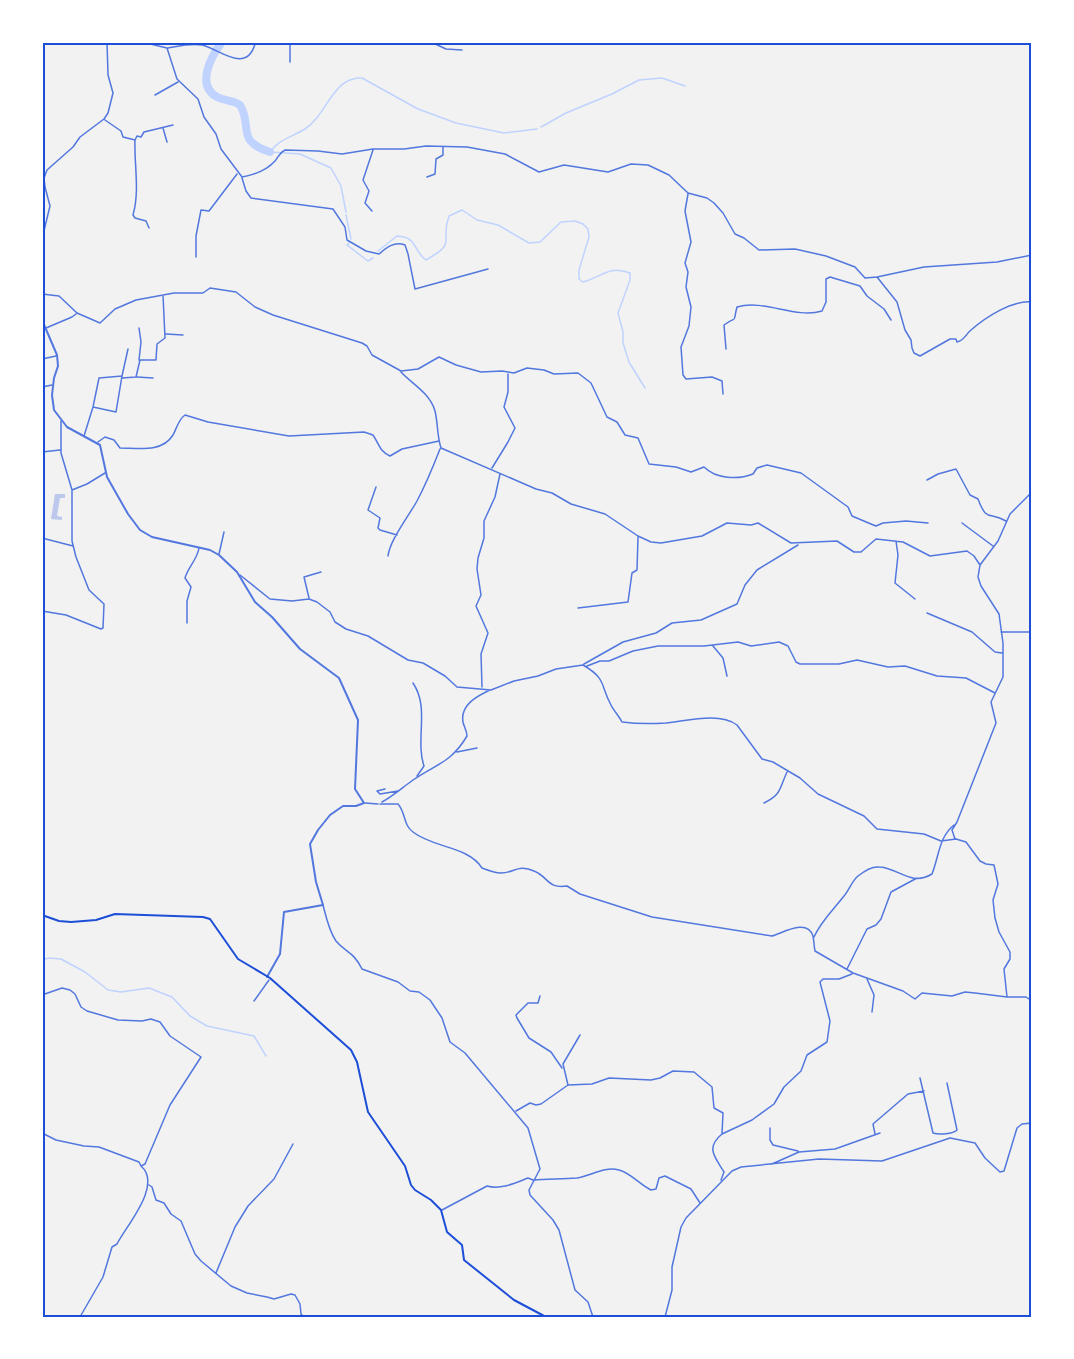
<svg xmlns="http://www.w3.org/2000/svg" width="1074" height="1359" viewBox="0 0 1074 1359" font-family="Inter,sans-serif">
<rect width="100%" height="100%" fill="#f2f2f2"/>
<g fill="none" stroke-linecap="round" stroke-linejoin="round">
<!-- stream -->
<path stroke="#bfd3fe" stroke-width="1.5" d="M541 127 566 113 612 94 639 80 662 78 685 86
M346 212 341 186 331 168 300 154 270 152C279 139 292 137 305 129 327 115 333 76 362 78L418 109 456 123 504 133 537 129
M346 215 351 239
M349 243 347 245 368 261 373 258
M378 251 397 236C418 237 413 251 426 260 459 241 439 244 449 216L462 210 477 220 498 225 529 243 540 242 561 222 575 221 583 224 588 229 589 237 579 270V279L583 282C602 277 608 265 630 273V280L618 313 623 332V343L629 362 645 388
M42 960 49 958 61 959 85 972 108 990 121 992 149 988 172 997 190 1016 207 1026 254 1036 266 1056"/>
<!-- river -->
<path stroke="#bfd3fe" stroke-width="8" d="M222 42C212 55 195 85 217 97 225 101 233 100 240 105 253 126 235 141 270 152"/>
</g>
<!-- building -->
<path fill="#bdc9ec" d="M55 494H65V498H60L57 516 62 517V520L51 519Z"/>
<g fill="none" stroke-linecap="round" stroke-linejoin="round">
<!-- minor -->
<path stroke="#5277de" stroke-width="1.5" d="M142 42 167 48 177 79 198 99 204 117 216 134 221 149 242 177C253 175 267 170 275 161 279 156 279 153 285 150L318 151 342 154 373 149H404L426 146 467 147 505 154 539 172 564 165 608 172 631 164 648 165 669 175 688 193 707 198 714 203 723 213 735 234 744 238 759 250 795 249 826 256 855 267 865 278 877 277 924 267 997 262 1032 255
M290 42V62
M431 42 446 49 462 50
M168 48C179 46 190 43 202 45 218 48 246 75 255 44L279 42
M155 95 178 82
M105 120 121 131 123 137 135 140 137 136 141 137 144 132 173 125
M163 128 167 142
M135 140C134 164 140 191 133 215L135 218 146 221 149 228
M427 177 435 174 436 159 443 155V147
M242 178 246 191 251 198 333 209 345 227 347 240 366 251 379 254C386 248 394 241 405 245L408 254 415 289 488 269
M688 194 685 211 691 242 685 263 688 272 686 287 691 307 689 326 681 347 683 375 686 379 712 377 722 381 723 394
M372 211 365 203 369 191 363 180 373 150
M42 239 50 206 45 187 44 178 47 170 73 147 80 137 104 119 108 113 113 93 108 75 107 42
M196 257V236L201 210 209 211 237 174
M877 277 897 302 905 330 911 340 912 348 914 353 920 356 950 339H956L957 342C965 340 965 335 971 330 986 317 1012 300 1032 302
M42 294 59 296 77 313 100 323 115 309 136 300 174 293H203L210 288 236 292 255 307 273 315 362 343 367 346 372 355 401 371 418 369 439 357 456 365 481 372 502 371 514 373 527 368 544 370 554 374 578 373 591 383 607 417 617 422 625 435 638 438 649 464 676 467 691 472 704 467C716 479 738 480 753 474L757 468 767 465 801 473 848 507 852 516 871 524 876 526 883 523 906 521 928 523
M46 328 72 317 76 314
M139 328 141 342 139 360
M166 334 183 335
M726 349 724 325C739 314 732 326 737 307 764 299 795 319 822 311L826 302V279L830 277 860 286 867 296 884 309 891 320
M42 359 56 356
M401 372C412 384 430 393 435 411 438 423 437 436 441 448L536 489 552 493 571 504 605 514 638 536 651 542 661 543 702 536 727 523 751 525 758 523 791 543 837 541 854 552H861L876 539 903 542 930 556 967 551 974 556 980 565
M122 376 128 349
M137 377 153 378
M122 378 136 377 140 360H156L157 344 165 338 163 295
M42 387 52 385
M84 436 93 407 99 378 122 376 116 412 93 407
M98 442 105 437 114 440 120 448C138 448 162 453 173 435 177 428 178 420 185 415L208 422 289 436 364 432 373 435C379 444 380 452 390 456L402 449 439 441
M42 452 60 450
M492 468 508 442 515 428 504 407 508 392V374
M927 480 938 474 956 469 970 495 978 499C987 523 989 511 1006 521
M376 487 368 510 380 518 378 528 380 530 397 535
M72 490 87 484 105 473
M962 523 993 546
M42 538 73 546
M896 541 898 555 895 583 915 599
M219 554 224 532
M388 556C390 540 408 517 417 501 426 484 433 467 440 449
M240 575 270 599 292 601 309 599 317 602 330 612 335 622 346 629 368 636 408 660 423 663 445 676 457 687 491 690 514 681 538 676 556 669 583 665C607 679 600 685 611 705 614 711 619 716 622 722 637 724 651 724 666 723 687 721 719 712 737 725L762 759 773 762 800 778 818 794 864 816 877 829 924 834 941 841 956 839 966 842 980 861 986 864 994 865 998 884 993 900 995 918 999 932 1010 952V959L1004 969 1007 997
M309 598 304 577 321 572
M578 608 628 602 632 573 637 570 638 537
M42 611 66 615 101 629 103 628 104 604 89 590 76 557 72 541V490L61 453V421
M927 613 972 632 995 652 1002 653
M187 623V601L191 587 185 578C188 567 197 560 199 548
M1001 632H1032
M713 646 723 658 727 676
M584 664 623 642 656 633 672 623 701 620 737 604 745 585 757 570 798 545
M587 666 600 661H609L633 651 658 646H704L738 642 751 646 779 642 788 646 796 662 800 664H839L857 660 888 667 905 666 937 676 966 678 995 693
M413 683C430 708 415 739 424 766L417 776
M482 687 481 654 488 633 476 606 481 595 477 569 478 558 484 538V521L495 497 500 474
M457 752 477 748
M385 789 377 791 380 794 398 791
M382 802C393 796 403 787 413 780 436 764 451 763 467 736 467 731 464 727 463 722 460 705 477 696 490 690
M365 803 378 804
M764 803C782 794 779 789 787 772
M380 804H398C406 813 403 825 413 832 433 848 468 846 482 868 487 870 495 873 501 873 514 873 518 864 534 871 549 877 547 889 567 886L580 894 652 917 772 936C783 933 807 918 813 936 814 941 814 946 815 951L853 973 903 991 915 999 922 993 952 996 965 992 975 993 1007 997H1026L1032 1001
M955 839 952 830 957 822 996 723 991 702 1003 677V643L999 614 981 586 978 577 980 565 998 541 1010 514 1032 492
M323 905C326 917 329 931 336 941 346 953 353 951 362 969L398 982 410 991 419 992 430 1000 442 1018 450 1042 465 1053 528 1128 540 1169 529 1190 530 1195 553 1220 559 1230 575 1290 588 1302 593 1317
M814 937C821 921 834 909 844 896 849 890 852 881 858 876 863 872 871 866 879 867 897 867 911 887 932 874 939 856 939 837 954 825
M847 969 867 929 876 925 881 919 891 892 917 878
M867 979 874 995 872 1012
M42 995 62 988 70 990 75 994 81 1007 87 1011 118 1020 142 1021 151 1019 160 1022 170 1036 201 1057 170 1105 145 1164 141 1166C163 1185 126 1226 117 1244L112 1247 103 1277 80 1317
M540 996 538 1003H528L516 1015 517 1018 529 1038 551 1052 562 1068
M254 1001 269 980
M580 1035 563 1064 568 1085 592 1084 609 1078 651 1080 660 1078 673 1071 694 1072 712 1087 714 1108 723 1113 722 1134C705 1148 715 1157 724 1172L721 1180
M920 1078 933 1133C939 1135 953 1134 957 1130L947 1083
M516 1111 530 1103 536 1105 541 1104 568 1085
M770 1128V1140L773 1145 798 1151
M42 1133 56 1140 84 1146 99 1147 139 1162 141 1166
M722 1134 752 1120 774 1104 784 1087 801 1071 807 1055 827 1042 830 1021 820 982 823 979H839L852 974
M875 1134 873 1124 908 1094 924 1091
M772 1164 799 1152 835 1149 880 1133
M149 1185 152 1187 156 1200 164 1203 171 1214 181 1221 195 1254 201 1261 231 1286 247 1293 267 1297 274 1299 291 1294 295 1295 300 1304 301 1314 304 1317
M442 1210 487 1186C501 1190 515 1183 528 1178L533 1180C548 1179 562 1179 577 1178 591 1176 604 1166 619 1170 631 1173 640 1185 651 1190L656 1189 659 1178 665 1176 691 1189 700 1203
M216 1273 235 1227 248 1206 274 1179 293 1144
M665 1317 672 1290V1267L681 1227 686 1218 732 1171 741 1167 819 1159 882 1161 950 1138 975 1143 985 1158 1000 1172 1004 1171 1017 1128 1022 1124 1032 1123"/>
<!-- tertiary -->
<path stroke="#5277de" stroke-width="2" d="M42 320 57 355 58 366 54 378 52 395 54 410 67 427 100 445 107 477 128 514 140 530 152 537 210 550 219 555 237 572 255 602 272 617 300 649 339 678 358 720 355 789 364 803 356 806H343L330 815 318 830 310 844 316 882 323 905 284 912 280 954 267 977"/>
<!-- secondary -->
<path stroke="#1d4ed8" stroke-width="2" d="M42 915 59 921 71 922 96 920 115 914 203 917 210 919 238 959 270 978 351 1050 357 1062 368 1112 405 1166 411 1185 415 1190 431 1200 441 1210 447 1232 462 1245 464 1260 514 1300 546 1317"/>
</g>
<!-- border -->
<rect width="1074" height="1359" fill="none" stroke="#ffffff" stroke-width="87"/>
<rect x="44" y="44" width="986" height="1272" fill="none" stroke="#1d4ed8" stroke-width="2"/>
</svg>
